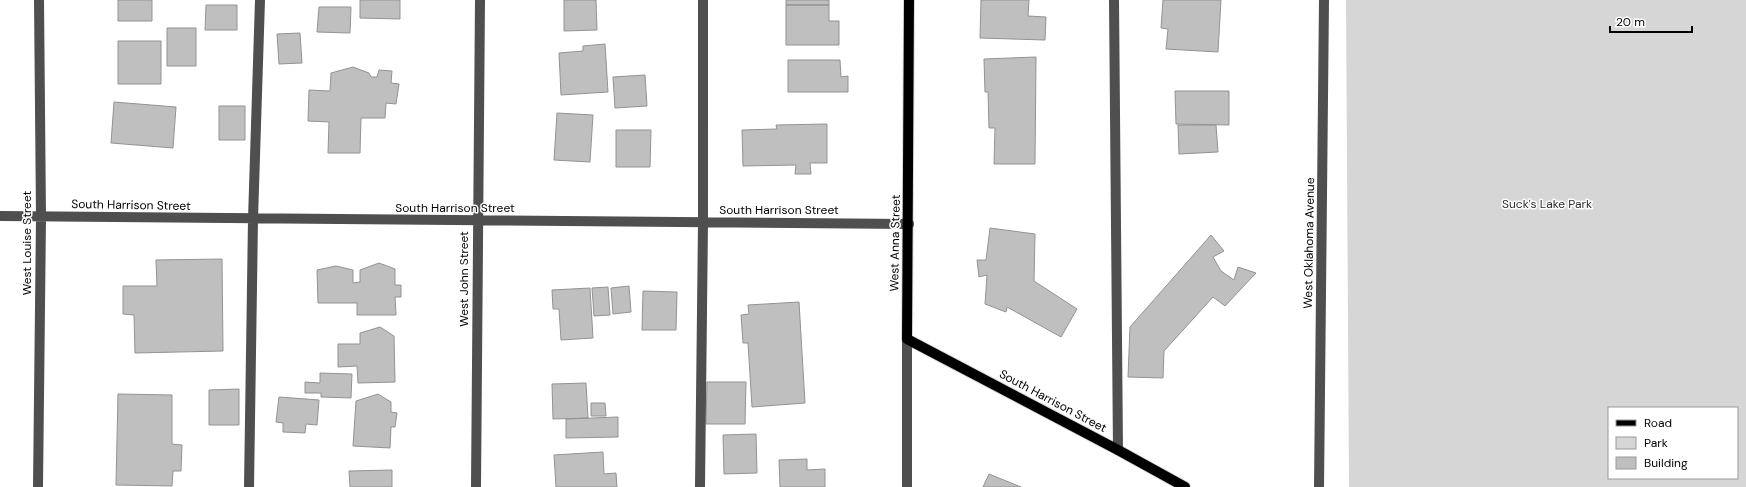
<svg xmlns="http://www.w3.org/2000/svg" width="1746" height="487" viewBox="0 0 1746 487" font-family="'DM Sans',sans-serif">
<rect width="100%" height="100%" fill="#fff"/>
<!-- green -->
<path fill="#d6d6d6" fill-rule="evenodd" d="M1346 0H1746V487H1349ZM1609 408H1737V478H1609Z"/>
<!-- building -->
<path fill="#bfbfbf" stroke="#939393" d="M118 0H152V21H118Z
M360 0H400V19L360 18Z
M564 0H596L597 30 564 31Z
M786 0H829V5H786Z
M981 0H1029L1028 16 1046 17 1045 40 980 38Z
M1163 0H1221L1218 52 1166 49 1168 29 1161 28Z
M206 5H237V30H205Z
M786 5H829V21H839V45H786Z
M319 7H351L350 33 317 32Z
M167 28H196V66H167Z
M300 33 302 63 279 64 277 34Z
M118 41H161V84H118Z
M605 44 608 92 561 95 559 53 583 51V46Z
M1036 57 1035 164H994L995 128H989L988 92H985L984 59Z
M788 60H840L841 77 848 76V92H788Z
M353 67 369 73 371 77H377L379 70 392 71 391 83 399 84 396 104 386 103 385 118H361L360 153H328L329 122 308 121 309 90 330 91 331 73Z
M645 75 647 106 615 108 613 77Z
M1175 91H1229V125L1176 124Z
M114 102 176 107 173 148 111 143Z
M219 106H245V140H219Z
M557 113 593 115 590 162 554 160Z
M827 124V163H810L811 174H795L796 165 743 166 742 130 777 129 776 125Z
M1178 125H1216L1218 152 1179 154Z
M616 130H651L650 167H616Z
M990 228 1035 234 1034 281 1077 309 1061 337 1007 307 1006 312 985 304 987 275 979 277 977 260H986Z
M1211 235 1224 251 1213 257 1221 271 1234 280 1238 267 1256 273 1225 306 1213 297 1164 351 1163 378 1128 377 1130 327Z
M222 259 223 351 135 353 134 315 123 314V286H157L156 260Z
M379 263 395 269V285H401V297H395L396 315H357V303H318L317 270 336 266 353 270V283L360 282V270Z
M629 286 631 312 613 314 611 288Z
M608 287 610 315 594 316 592 288Z
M590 288 593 338 561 340 559 309H553L552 290Z
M643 291 677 292 676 330H642Z
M799 302 805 403 752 407 748 343H743L741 315 749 314 748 305Z
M380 327 394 336 395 382 358 383 357 366 338 367V344H360V333Z
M320 373 352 374 351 398 321 397V393H305V382L320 383Z
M707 382H746L745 424H706Z
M586 383 588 418 553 419 552 384Z
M239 389V425H209V390Z
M118 394 172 395V444L182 445 181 471H173L172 486 116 485Z
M378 394 391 402V412L397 413 395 427H391L390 448 353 446 356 401Z
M279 397 319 400 317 425 306 424 305 433 283 432V423L276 422Z
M591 403H605L606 416H591Z
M618 417V437L566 438V419Z
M756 434 757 473 724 474 723 435Z
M603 452 604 474 616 473 617 487H556L554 455Z
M807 459V470L825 469V487H780L779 460Z
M392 470V487H350L349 471Z
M989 474 1021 487H983Z"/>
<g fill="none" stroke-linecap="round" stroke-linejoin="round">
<defs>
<path id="major" d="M909 0 907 339 1118 450 1185 487"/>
</defs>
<!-- major casing -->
<use href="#major" stroke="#dbdbdb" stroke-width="12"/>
<!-- minor -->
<path stroke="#4f4f4f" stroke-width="10" d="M1114 0 1118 450
M0 216 909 224
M907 339V487
M38 487 41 217 39 0
M249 487 253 219 260 0
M476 487 480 0
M700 487 703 223V0
M1319 487 1324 0"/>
<!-- major -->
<use href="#major" stroke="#000" stroke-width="10"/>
</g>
<g text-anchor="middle" stroke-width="3" stroke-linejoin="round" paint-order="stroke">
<!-- park labels -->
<g font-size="12" fill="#2d2d2d" stroke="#fff">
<text x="1547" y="208">Suck's Lake Park</text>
</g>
<!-- street labels -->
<g font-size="12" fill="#000" stroke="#fff">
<text transform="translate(131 205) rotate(1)" y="4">South Harrison Street</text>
<text x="455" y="212">South Harrison Street</text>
<text x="779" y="214">South Harrison Street</text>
<text transform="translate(27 243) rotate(-90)" y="4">West Louise Street</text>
<text transform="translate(895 243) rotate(-89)" y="4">West Anna Street</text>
<text transform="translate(1309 243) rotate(-89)" y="4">West Oklahoma Avenue</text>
<text transform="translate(464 279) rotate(-90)" y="4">West John Street</text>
<text transform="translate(1053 401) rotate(28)" y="4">South Harrison Street</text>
</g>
</g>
<!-- legend -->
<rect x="1608" y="407" width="130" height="72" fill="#ffffff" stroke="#999999"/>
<rect x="1616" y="420" width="20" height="6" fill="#000000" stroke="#999999"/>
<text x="1644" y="427" font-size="12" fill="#000000">Road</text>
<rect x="1616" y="437" width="20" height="12" fill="#d6d6d6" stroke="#999999"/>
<text x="1644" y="447" font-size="12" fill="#000000">Park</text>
<rect x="1616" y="457" width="20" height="12" fill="#bfbfbf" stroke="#999999"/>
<text x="1644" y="467" font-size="12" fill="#000000">Building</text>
<!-- scale -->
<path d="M1610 26v6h82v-6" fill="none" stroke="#000000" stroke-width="2"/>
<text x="1616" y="26" font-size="12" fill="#000000" stroke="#ffffff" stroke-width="3" paint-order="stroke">20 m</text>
</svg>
